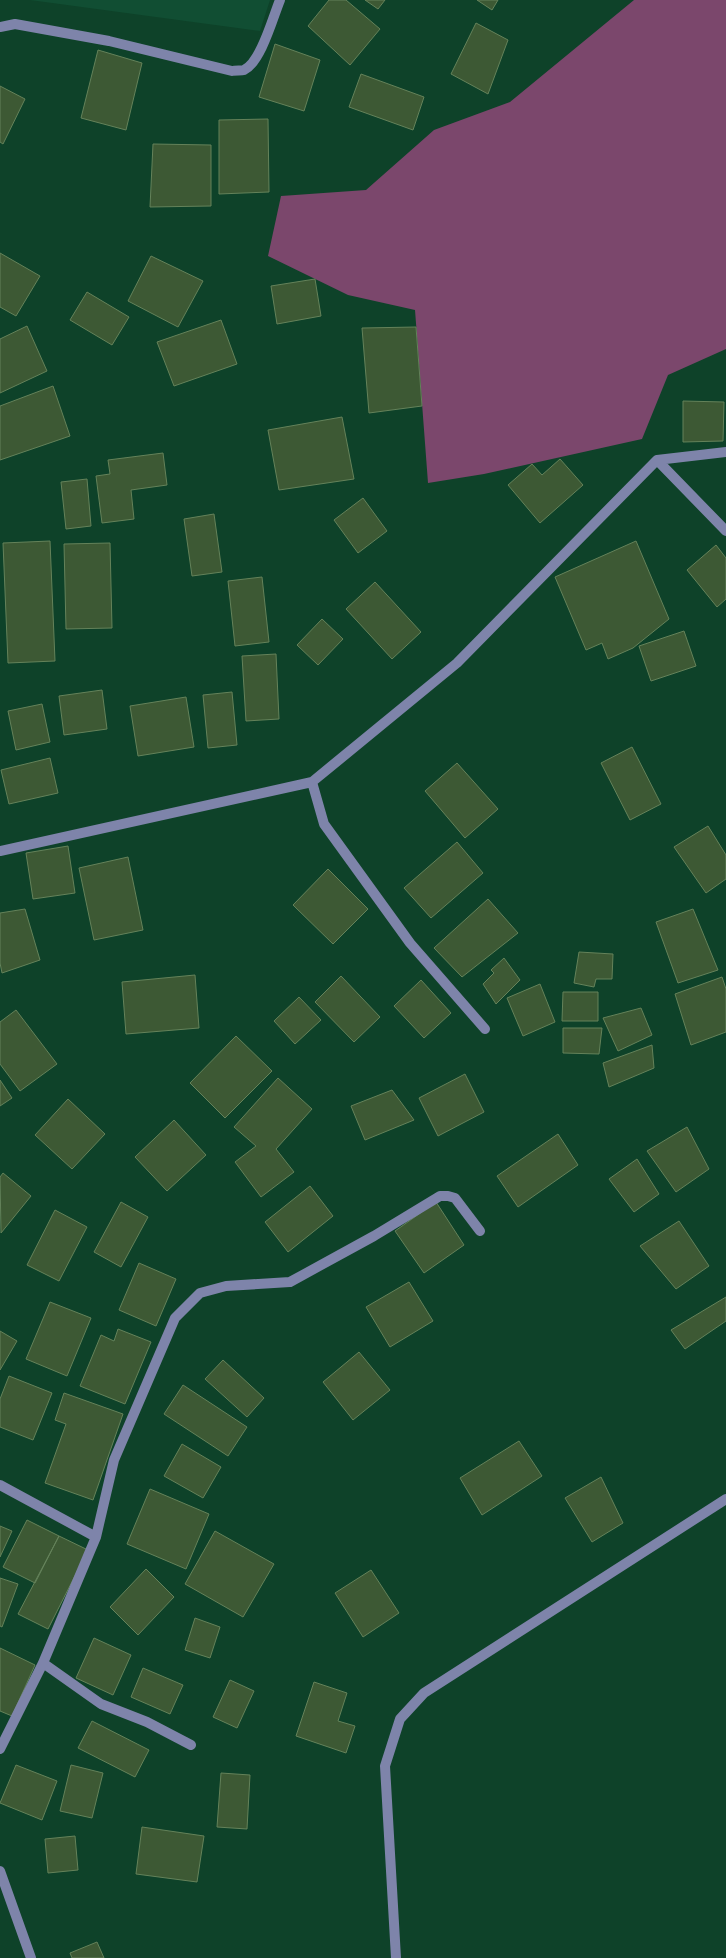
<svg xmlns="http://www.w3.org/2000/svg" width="726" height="1958" viewBox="0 0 726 1958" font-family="'Source Serif 4',serif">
<rect width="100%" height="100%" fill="#0e4229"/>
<!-- built -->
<path fill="#114e33" d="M30 0H270L260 31Z"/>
<!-- green -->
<path fill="#7b476c" d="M634 0H726V349L668 375 642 439 484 474 428 483 415 310 348 295 268 256 281 196 366 190 434 130 510 102Z"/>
<!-- building -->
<path fill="#3d5934" stroke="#64825a" d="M329 0H346L380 29 350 65 308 26Z
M365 0H385L378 9Z
M477 0H498L492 10Z
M476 23 508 40 488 94 451 74Z
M275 44 320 60 304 111 259 97Z
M98 50 142 63 126 130 81 118Z
M361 74 424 97 413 130 349 107Z
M0 86 25 99 3 144 0 142Z
M268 119 269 192 219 194V120Z
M153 144 211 145V206L150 207Z
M0 253 40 276 16 316 0 307Z
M151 256 203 281 178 327 128 301Z
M315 279 321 316 277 324 271 286Z
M87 292 129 317 112 345 70 320Z
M221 320 237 364 174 386 157 342Z
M27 326 47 371 0 393V339Z
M416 327 422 406 369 413 362 328Z
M53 386 70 436 0 460V406Z
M683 401 724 402 723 441 683 442Z
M342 417 354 479 279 490 268 430Z
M163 453 167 485 131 490 134 519 102 523 96 476 110 474 108 460Z
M560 459 583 485 540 523 508 485 532 464 542 475Z
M87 479 91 526 66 529 61 482Z
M363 498 387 531 358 553 334 520Z
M214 514 222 572 192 576 184 519Z
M50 541 55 661 8 663 3 543Z
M636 541 669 619 633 648 608 659 602 643 586 650 555 577Z
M110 543 112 628 66 629 64 544Z
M716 545 726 558V599L717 607 687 570Z
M262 577 269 642 235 646 228 581Z
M375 582 421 632 392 659 346 609Z
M322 619 343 639 318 665 297 645Z
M684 631 696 666 651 681 639 646Z
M276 654 279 719 246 721 242 656Z
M102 690 107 729 64 735 59 696Z
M232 692 237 745 208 748 203 695Z
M186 697 194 747 138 756 130 706Z
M42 704 50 742 16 750 8 711Z
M632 747 661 804 630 820 601 763Z
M50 758 58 793 9 804 1 770Z
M457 763 498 809 465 838 425 791Z
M708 826 726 855V879L706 893 674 847Z
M457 842 483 873 431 918 404 888Z
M68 846 75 893 33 899 26 853Z
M128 857 143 930 94 940 79 868Z
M328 869 368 909 333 944 293 905Z
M488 899 518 933 462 977 434 948Z
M25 909 40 960 2 973 0 963V913Z
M693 909 718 970 678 983 656 922Z
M579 952 613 954 612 979H596L594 987 574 983Z
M504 958 520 980 496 1004 483 984 494 973 491 970Z
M195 975 199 1028 126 1034 122 982Z
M341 976 380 1017 354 1042 315 1002Z
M722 977 726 989V1032L691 1045 675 994Z
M421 980 451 1013 424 1038 394 1006Z
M540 984 555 1022 523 1036 507 998Z
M563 992H598V1021H562Z
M299 997 321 1020 295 1044 274 1021Z
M641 1008 652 1035 618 1051 603 1018Z
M16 1010 57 1064 20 1091 0 1064V1022Z
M563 1028H602L599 1054 563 1053Z
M236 1036 272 1071 225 1118 190 1083Z
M652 1045 654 1068 609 1087 603 1063Z
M465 1074 484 1112 438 1136 419 1098Z
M278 1078 312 1109 276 1149 294 1172 261 1197 235 1162 256 1146 234 1127Z
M0 1080 12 1098 0 1106Z
M392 1090 414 1120 365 1140 351 1106Z
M68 1099 105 1134 72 1169 35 1135Z
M174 1120 206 1155 167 1191 135 1157Z
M687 1127 709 1169 676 1192 647 1151Z
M558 1134 578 1165 518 1207 497 1176Z
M637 1159 659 1194 634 1212 609 1179Z
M3 1173 31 1196 1 1233 0 1177Z
M310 1186 333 1216 288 1252 265 1222Z
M121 1202 148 1217 121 1267 94 1252Z
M436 1202 464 1245 424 1273 395 1231Z
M55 1210 87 1227 59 1281 27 1265Z
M679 1221 709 1266 676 1289 640 1246Z
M139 1263 176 1279 156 1326 119 1310Z
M409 1282 433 1321 390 1347 366 1307Z
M726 1297V1321L685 1349 671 1330Z
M50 1302 91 1318 67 1376 26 1359Z
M118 1329 151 1342 125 1404 80 1386 101 1335 114 1341Z
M0 1331 17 1341 0 1370Z
M359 1352 390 1390 353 1420 323 1382Z
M223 1360 264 1398 247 1417 205 1379Z
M9 1376 52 1393 33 1440 0 1427V1399Z
M183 1385 247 1427 228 1456 164 1414Z
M64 1393 123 1414 93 1500 45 1483 66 1424 55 1420Z
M519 1441 542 1476 482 1515 460 1478Z
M182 1444 221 1467 203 1498 164 1476Z
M601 1477 623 1523 592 1542 565 1498Z
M150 1489 209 1514 186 1569 127 1544Z
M27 1520 59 1536 35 1583 3 1567Z
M0 1526 12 1531 0 1557Z
M215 1531 274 1564 243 1617 185 1584Z
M59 1536 88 1550 48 1629 18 1614Z
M146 1569 174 1597 138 1635 110 1607Z
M371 1570 399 1613 363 1637 335 1593Z
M0 1578 18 1584 2 1627 0 1626Z
M195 1618 220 1627 210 1658 185 1650Z
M94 1638 131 1655 113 1695 76 1678Z
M0 1648 35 1665 12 1716 0 1711Z
M143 1668 183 1685 170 1714 131 1697Z
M230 1680 254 1691 237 1728 213 1717Z
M314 1682 347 1693 338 1721 355 1726 346 1753 296 1736Z
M92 1721 149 1750 135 1777 78 1748Z
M16 1765 57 1781 42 1820 0 1803Z
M71 1765 103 1773 92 1818 60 1811Z
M221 1773 250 1775 247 1829 217 1827Z
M142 1827 204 1836 197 1882 136 1874Z
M75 1836 78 1870 48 1873 45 1839Z
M97 1942 104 1958H72L70 1953Z"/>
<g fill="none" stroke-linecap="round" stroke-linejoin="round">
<!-- minor -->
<path stroke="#7e84aa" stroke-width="10" d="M0 27 15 24 109 41 232 71C236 70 241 71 244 70 261 62 273 17 280 0
M657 460 726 531
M312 782 324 824 410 943 485 1029
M0 851 312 782 457 663 657 460 726 452
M0 1485 96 1537 114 1460 175 1318 200 1293 226 1286 290 1282 374 1236 440 1196H448L455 1198 480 1231
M43 1663 101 1704 147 1722 191 1745
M0 1749 43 1663 96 1537
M0 1871 31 1958
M396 1958 385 1766 400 1719 424 1693 726 1499"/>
</g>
</svg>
